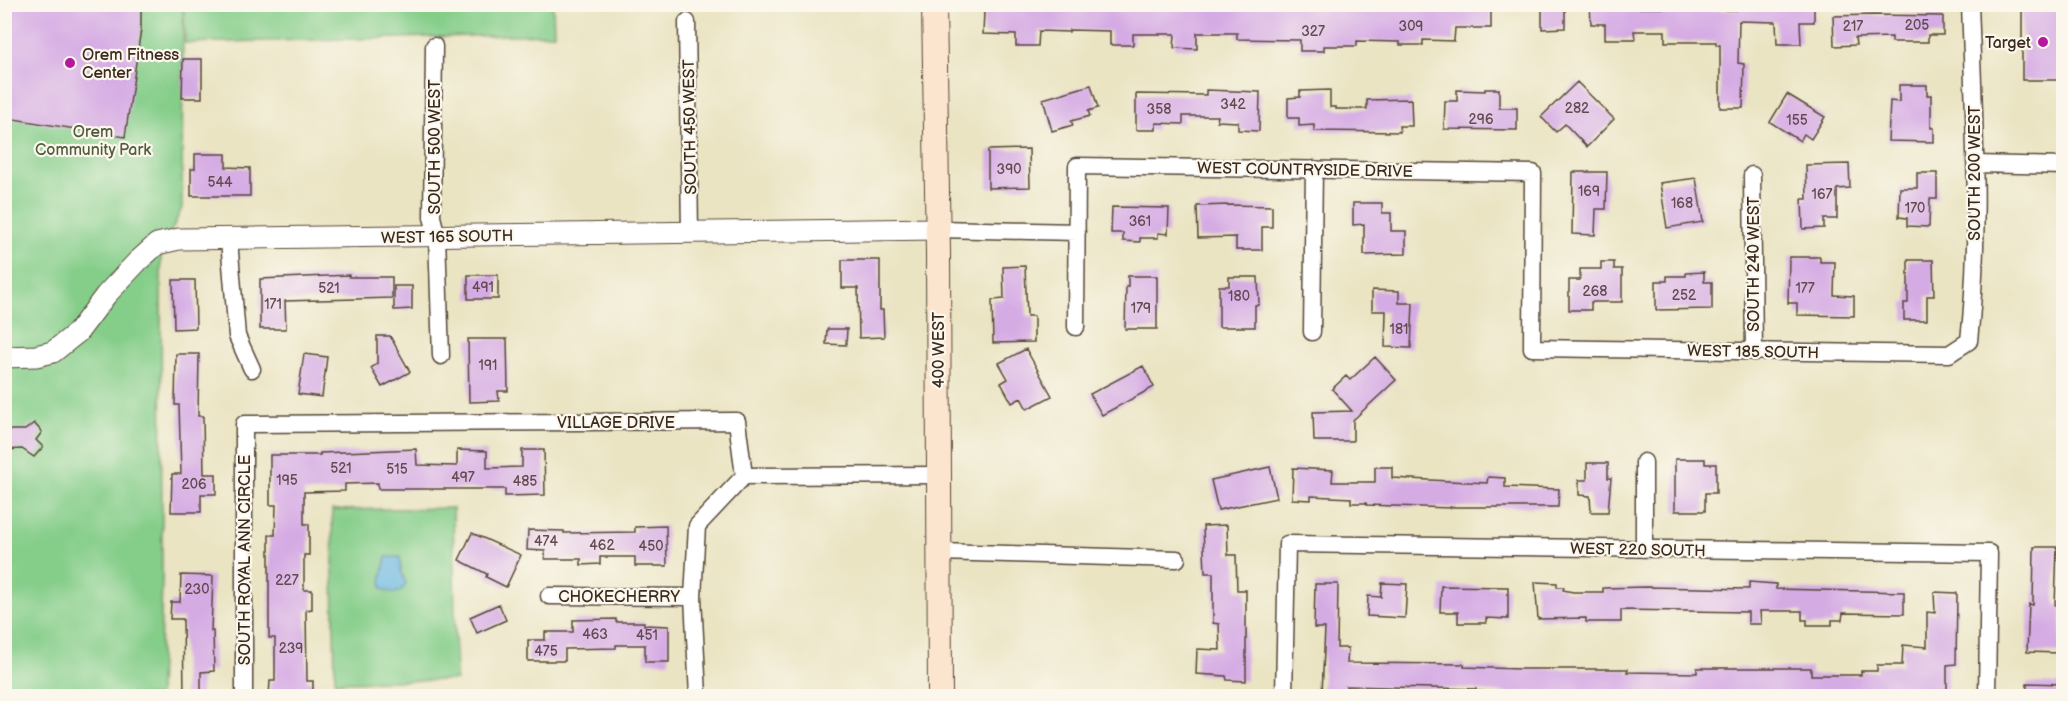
<svg xmlns="http://www.w3.org/2000/svg" width="2068" height="701" viewBox="0 0 2068 701" font-family="'Balsamiq Sans',sans-serif">
<rect width="100%" height="100%" fill="#fbf7ec"/>
<filter id="ink" filterUnits="userSpaceOnUse"><feTurbulence type="fractalNoise" baseFrequency=".0167" numOctaves="2"/><feDisplacementMap in="SourceGraphic" scale="12" xChannelSelector="R" yChannelSelector="G"/><feConvolveMatrix kernelMatrix="1 2 1 2 8 2 1 2 1" color-interpolation-filters="sRGB"/></filter>
<filter id="wash" filterUnits="userSpaceOnUse"><feTurbulence type="fractalNoise" baseFrequency=".008" numOctaves="4" result="noise"/><feDisplacementMap in="SourceGraphic" scale="24" xChannelSelector="R" yChannelSelector="G"/><feGaussianBlur stdDeviation="1.35" result="paint"/><feColorMatrix in="noise" values="0 0 0 0 0 0 0 0 0 0 0 0 0 0 0 0 0 1.4 0 .05"/><feComposite in="paint" operator="in"/></filter>
<g filter="url(#wash)">
<rect width="100%" height="100%" fill="#eae4c3"/>
<!-- green -->
<path fill="#85ce8a" stroke="#607c54" stroke-width="1.5" d="M4 5H183L182 208 161 253 162 576 159 696H5Z
M184 5H553L554 34 185 43Z
M453 508 456 680 335 682 332 510Z"/>
<!-- water -->
<path fill="#68b7e2" stroke="#527080" stroke-width="1.5" d="M386 557H400L401 571 406 583 401 591 394 593 382 589 381 580Z"/>
<g id="blocks">
<!-- building -->
<path fill="#d5abe4" d="M4 4H141V29L125 137 7 118 10 97H4Z
M992 4H1491V28H1455L1454 41 1423 40V45H1400V42L1357 41V46H1324V51H1300V40L1237 39V33H1197V49L1174 48 1175 34H1133V45H1110V31L1069 30V32L1039 31 1038 46H1016V35L983 34 984 11H992Z
M1542 4H1565V28L1542 29Z
M1590 4H1628V8H1682V10H1736V5H1756V8L1814 7V22H1800L1801 44H1777L1776 22 1739 21 1738 63 1744 64 1743 108H1720V45H1716V42H1665V31H1634L1635 39H1605V24H1591Z
M2022 4H2064V80H2022Z
M1872 15 1943 16V35H1928V42H1892V37L1855 38 1856 45 1834 46 1833 16Z
M183 59H202V98H182Z
M1577 82 1614 119 1587 147 1565 124 1556 132 1541 117Z
M1091 85 1098 108 1088 111 1090 116 1071 121 1073 125 1052 131 1043 99Z
M1899 85H1927V95H1931V128H1934V142L1888 141 1890 101 1899 102Z
M1485 89H1499V108H1517V130L1444 129 1445 101H1457V90L1485 91Z
M1206 90 1260 92 1259 131 1238 130V122L1217 121 1218 116H1183V124L1156 123V130H1136V94L1206 95Z
M1330 90V107H1336V109H1367V100L1411 99 1412 126H1399L1400 132 1314 131V125L1299 126V118H1288V98L1300 97V91Z
M1787 94 1825 117 1811 139 1804 134 1800 141 1770 122Z
M1029 149 1030 187 988 188V150Z
M195 154H226V167L250 168V196H191V169H195Z
M1849 164 1850 188 1837 189V219H1824V228L1803 229 1802 199H1807L1806 165Z
M1573 172H1607L1606 209H1596L1595 235 1572 234Z
M1917 173H1937V199H1930L1929 227 1907 226V218L1899 217 1900 188H1917Z
M1696 178 1703 222 1667 228 1660 183Z
M1353 203H1382V213H1391V231H1406V254L1364 255V224L1353 225Z
M1229 205 1272 206V227H1262V250H1236V237L1198 238 1197 206Z
M1112 207 1169 208 1168 234 1158 233V238H1140V242L1123 241V233H1111Z
M1789 257H1820V262H1835L1834 295 1854 296V316L1797 315V303H1788Z
M842 260H880V310H883L884 337 859 338 858 288H842Z
M1908 260H1933L1934 296H1927V320H1904V303H1908Z
M1601 262H1614V269H1622V302H1591V310H1569V280H1580V269H1601Z
M1025 266 1027 316H1034V342L993 343 992 300 1004 299 1003 267Z
M1704 272V282H1712V309L1656 310V281H1667V276H1686V273Z
M349 275V277H392V298L285 301 286 329H260V279Z
M468 275H498V299H468Z
M1128 276H1157V329H1125L1126 287H1128Z
M1229 277H1258L1259 305H1255V327H1219V286H1229Z
M173 280H195L196 328 174 329Z
M394 286H412V309L394 310Z
M1372 290 1399 291V303H1413L1411 348 1385 347 1386 311H1372Z
M827 329H847L846 345 826 344Z
M377 336H390L410 372 382 387 371 368 377 364Z
M468 339H507L508 391H498L499 401 469 402Z
M1026 349 1052 396 1027 409 1021 398 1012 403 1001 383 1008 379 999 363Z
M176 354H199L198 416H203L204 474H216V494H201V512H171L172 474H181L179 405H175Z
M304 354 327 357 322 397 298 394Z
M1375 357 1396 380 1353 420V441H1314L1313 412 1352 411 1332 389 1346 376 1350 380Z
M1143 366 1154 387 1102 415 1090 394Z
M34 423 42 432 36 440 43 447 34 457 22 449 4 450V430H25Z
M416 449 417 465 457 466V450L487 451V468L522 467V450H544L545 495 505 496V489H378V483L345 484V491L304 492V524H309V555H304V590H312V609L306 610 307 681H313V696H269L270 681H275V638H269V535H275L276 505H270V455H320V453Z
M1675 459H1705V464H1716V493H1705V511H1675Z
M1587 463H1608V478H1611L1608 512H1591L1590 496 1579 495V480H1587Z
M1270 467 1277 498 1218 510 1211 480Z
M1375 467H1392V478L1487 483 1488 477 1505 478V487L1559 489 1558 507H1450V508L1367 505 1366 503H1351V498L1311 496V500L1292 499 1293 468 1333 470 1332 482H1375Z
M1227 525 1228 555H1236L1237 590H1246V681L1227 680 1226 676 1196 674 1197 649 1220 650 1219 624 1213 623V573H1205L1203 526Z
M666 526 667 566H635V557H600V564L581 565V559H545V551L527 550 528 530 564 531V533L635 532V527Z
M472 533 521 555 506 587 486 577 487 574 459 560Z
M2034 547H2057L2055 605 2062 606 2060 653 2027 652 2029 604 2033 605Z
M181 575 213 576 211 631H213L214 671 201 672V696H184L183 619H170L171 602H180Z
M1535 582 1557 583V587H1564L1563 590 1573 592H1603V588L1647 587 1749 589V582L1776 584V589L1904 592V614L1843 613 1842 620H1832V625H1807V620H1802V611H1760L1761 624H1748V612L1686 611 1621 610V622H1586V618L1538 619Z
M1382 583 1407 584 1405 618 1367 616 1368 596 1381 597Z
M1315 584H1338L1337 648H1348L1347 663 1464 664V667L1520 669H1628L1627 672 1697 673V668H1811V675H1861V671H1877V665H1902L1903 645 1927 647V612L1935 613 1934 592 1957 593 1956 664 1947 665V696H1801L1738 693V694L1696 695 1521 692V694L1476 691V689L1346 686V695L1322 694 1325 628H1314Z
M1441 586 1508 587V619L1486 618V623H1458V612H1440Z
M499 604 506 620 477 633 470 617Z
M616 619V622H644V625L669 626V662H645V645H616V648L565 649V661H528V640H545V632H573V620Z
M2027 683 2064 684V696H2027Z"/>
</g>
</g>
<g filter="url(#ink)">
<use href="#blocks" fill-opacity="0" stroke="#554637" stroke-width="1.5"/>
<g fill="none" stroke-linecap="round" stroke-linejoin="round">
<defs>
<path id="minor" d="M687 22 690 233
M434 46 432 217 437 236 441 356
M1976 164 2064 166
M1752 175 1754 352
M938 229 1077 232
M229 240 237 336 252 369
M1076 327 1077 166 1533 173 1532 348 1949 354 1969 341C1981 230 1974 116 1970 4
M1312 332 1314 169
M744 476 939 475
M1644 549V462
M939 552 1177 559
M549 596 693 597
M244 696V424L737 421 744 476
M698 696 693 597 697 526 744 476
M1284 696 1287 544 1989 553 1987 696"/>
<path id="tertiary" d="M4 357 36 356 53 352 78 332 106 295 137 262 157 244 179 239 938 229"/>
<path id="secondary" d="M934 4 938 253 940 696"/>
</defs>
<!-- minor casing -->
<use href="#minor" stroke="#554637" stroke-width="19"/>
<!-- tertiary casing -->
<use href="#tertiary" stroke="#554637" stroke-width="23"/>
<!-- secondary casing -->
<use href="#secondary" stroke="#554637" stroke-width="26"/>
<!-- minor -->
<use href="#minor" stroke="#fff" stroke-width="16"/>
<!-- tertiary -->
<use href="#tertiary" stroke="#fff" stroke-width="21"/>
<!-- secondary -->
<use href="#secondary" stroke="#fce5cf" stroke-width="24"/>
</g>
</g>
<!-- markers -->
<g fill="#b5179e" stroke="#fbf7ec" stroke-width="2">
<circle cx="2043" cy="42" r="6"/>
<circle cx="70" cy="63" r="6"/>
</g>
<g text-anchor="middle" stroke-width="4.5" stroke-linejoin="round" paint-order="stroke">
<!-- number labels -->
<g font-size="14" fill="#624a50">
<text x="1917" y="30">205</text>
<text x="1411" y="31">309</text>
<text x="1853" y="31">217</text>
<text x="1313" y="36">327</text>
<text x="1233" y="109">342</text>
<text x="1577" y="113">282</text>
<text x="1159" y="114">358</text>
<text x="1481" y="124">296</text>
<text x="1797" y="125">155</text>
<text x="1009" y="174">390</text>
<text x="220" y="187">544</text>
<text x="1589" y="196">169</text>
<text x="1822" y="199">167</text>
<text x="1682" y="208">168</text>
<text x="1915" y="213">170</text>
<text x="1140" y="226">361</text>
<text x="483" y="292">491</text>
<text x="329" y="293">521</text>
<text x="1805" y="293">177</text>
<text x="1595" y="296">268</text>
<text x="1684" y="300">252</text>
<text x="1239" y="301">180</text>
<text x="273" y="309">171</text>
<text x="1141" y="313">179</text>
<text x="1399" y="334">181</text>
<text x="488" y="370">191</text>
<text x="341" y="473">521</text>
<text x="397" y="474">515</text>
<text x="463" y="482">497</text>
<text x="287" y="485">195</text>
<text x="525" y="486">485</text>
<text x="194" y="489">206</text>
<text x="546" y="546">474</text>
<text x="602" y="550">462</text>
<text x="651" y="551">450</text>
<text x="287" y="585">227</text>
<text x="197" y="594">230</text>
<text x="595" y="639">463</text>
<text x="647" y="640">451</text>
<text x="291" y="653">239</text>
<text x="546" y="656">475</text>
</g>
<!-- poi labels -->
<g font-size="16" fill="#3b2a1e" stroke="#fbf7ec" text-anchor="end">
<text x="2031" y="48">Target</text>
<text x="82" y="60" text-anchor="start">Orem Fitness<tspan x="82" dy="18">Center</tspan></text>
</g>
<!-- street labels -->
<g font-size="16" fill="#3b2a1e" stroke="#fbf7ec">
<text transform="translate(689 127) rotate(-91)" y="6">SOUTH 450 WEST</text>
<text transform="translate(434 147) rotate(-90)" y="6">SOUTH 500 WEST</text>
<text transform="translate(1305 169) rotate(1)" y="6">WEST COUNTRYSIDE DRIVE</text>
<text transform="translate(1974 173) rotate(-90)" y="6">SOUTH 200 WEST</text>
<text transform="translate(447 236) rotate(-1)" y="6">WEST 165 SOUTH</text>
<text transform="translate(1753 264) rotate(-90)" y="6">SOUTH 240 WEST</text>
<text transform="translate(938 350) rotate(-90)" y="6">400 WEST</text>
<text transform="translate(1753 351) rotate(1)" y="6">WEST 185 SOUTH</text>
<text x="616" y="428">VILLAGE DRIVE</text>
<text transform="translate(1638 549) rotate(1)" y="6">WEST 220 SOUTH</text>
<text transform="translate(244 560) rotate(-90)" y="6">SOUTH ROYAL ANN CIRCLE</text>
<text x="619" y="602">CHOKECHERRY</text>
</g>
<!-- park labels -->
<g font-size="16" fill="#515b3e" stroke="#fbf7ec">
<text x="93" y="137">Orem<tspan x="93" dy="18">Community Park</tspan></text>
</g>
</g>
<!-- margin -->
<rect width="2068" height="701" fill="none" stroke="#fbf7ec" stroke-width="24"/>
</svg>
